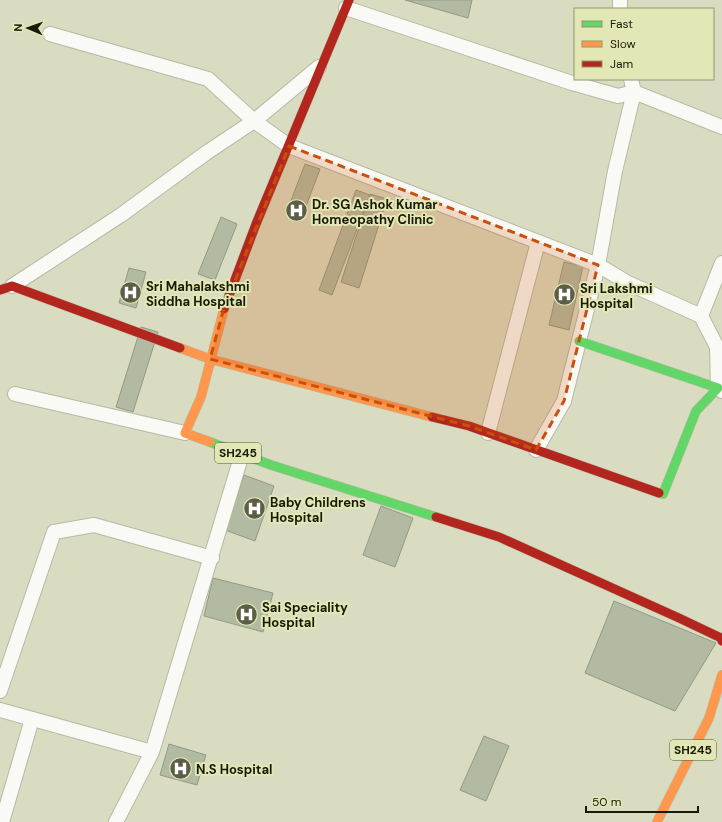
<svg xmlns="http://www.w3.org/2000/svg" width="722" height="822" viewBox="0 0 722 822" font-family="'DM Sans',sans-serif">
<rect width="100%" height="100%" fill="#d9dcc0"/>
<!-- building -->
<path fill="#b2bba2" stroke="#939985" d="M405 0H472L468 18Z
M305 164 320 169 302 217 287 211Z
M356 190 370 195 332 295 319 290Z
M370 194 387 199 359 288 341 282Z
M221 217 237 224 215 280 198 274Z
M564 262 583 266 569 330 549 325Z
M129 268 146 272 136 308 119 303Z
M141 327 158 332 133 412 116 407Z
M244 475 274 486 255 541 225 530Z
M381 506 413 518 395 567 363 555Z
M213 578 273 593 263 632 204 616Z
M614 601 716 643 675 711 585 673Z
M484 736 509 746 486 801 460 790Z
M169 744 206 755 197 785 160 775Z"/>
<g fill="none" stroke-linecap="round" stroke-linejoin="round">
<defs>
<path id="street" d="M346 8 572 83 618 96 634 92 722 127
M620 9V0
M50 34 208 79 254 121 289 146 598 265 628 283 701 316 717 347 718 388 722 391
M12 286 121 215 206 153 254 121 319 67
M701 316 722 263
M15 394 185 433
M488 433 538 242
M536 450 564 401 598 265 615 171 634 92 631 79
M0 691 54 532 94 525 212 558
M0 710 152 752 242 454
M2 822 32 719
M116 822 152 752"/>
<path id="fast" d="M579 341 718 388 696 411 663 494 659 493
M210 442 271 465 436 517"/>
<path id="slow" d="M180 348 210 359 432 417
M210 442 185 433 201 397 224 309
M657 822 709 718 722 675"/>
<path id="jam" d="M0 290 12 286 180 348
M224 309 256 224 349 0
M432 417 469 426 659 493
M436 517 499 537 679 618 721 638 722 641"/>
</defs>
<!-- street casing -->
<use href="#street" stroke="#b7b9a4" stroke-width="16"/>
<!-- fast casing -->
<use href="#fast" stroke="#b7b9a4" stroke-width="10"/>
<!-- slow casing -->
<use href="#slow" stroke="#b7b9a4" stroke-width="10"/>
<!-- jam casing -->
<use href="#jam" stroke="#b7b9a4" stroke-width="10"/>
<!-- street -->
<use href="#street" stroke="#f9faf6" stroke-width="14"/>
<!-- fast -->
<use href="#fast" stroke="#63d668" stroke-width="9"/>
<!-- slow -->
<use href="#slow" stroke="#ff974d" stroke-width="9"/>
<!-- jam -->
<use href="#jam" stroke="#b3261e" stroke-width="9"/>
</g>
<!-- marked area -->
<path fill="#c9500b" fill-opacity="0.2" stroke="#c9500b" stroke-width="3" stroke-dasharray="8 5" stroke-linejoin="round" d="M289 146 598 265 564 401 536 450 469 426 210 359 224 308Z"/>
<!-- icons -->
<defs>
<symbol id="hospital-disc" viewBox="-11 -11 22 22"><circle r="9.5" fill="#5c5e48" stroke="#e2e7b5"/><path d="M-5-5h3v3.5h4V-5h3V5h-3V1.5h-4V5h-3Z" fill="#fff"/></symbol>
</defs>
<g fill-rule="evenodd">
<use href="#hospital-disc" x="284" y="198" width="25" height="25"/>
<use href="#hospital-disc" x="118" y="280" width="25" height="25"/>
<use href="#hospital-disc" x="552" y="282" width="25" height="25"/>
<use href="#hospital-disc" x="242" y="496" width="25" height="25"/>
<use href="#hospital-disc" x="234" y="602" width="25" height="25"/>
<use href="#hospital-disc" x="168" y="756" width="25" height="25"/>
</g>
<g text-anchor="middle" stroke-width="4" stroke-linejoin="round" paint-order="stroke">
<!-- shield labels -->
<g fill="#e2e7b5" stroke="#55583b" stroke-width="1">
<rect x="215" y="443" width="46" height="20" rx="3"/>
<rect x="670" y="740" width="46" height="20" rx="3"/>
</g>
<g font-size="12" font-weight="bold" fill="#191a07">
<text x="238" y="457">SH245</text>
<text x="693" y="754">SH245</text>
</g>
<!-- poi labels -->
<g font-size="13" font-weight="bold" fill="#191a07" stroke="#e2e7b5" text-anchor="start">
<text x="312" y="209">Dr. SG Ashok Kumar<tspan x="312" dy="15">Homeopathy Clinic</tspan></text>
<text x="146" y="291">Sri Mahalakshmi<tspan x="146" dy="15">Siddha Hospital</tspan></text>
<text x="580" y="293">Sri Lakshmi<tspan x="580" dy="15">Hospital</tspan></text>
<text x="270" y="507">Baby Childrens<tspan x="270" dy="15">Hospital</tspan></text>
<text x="262" y="612">Sai Speciality<tspan x="262" dy="15">Hospital</tspan></text>
<text x="196" y="774">N.S Hospital</text>
</g>
</g>
<!-- legend -->
<rect x="574" y="8" width="140" height="72" fill="#e2e7b5" stroke="#92956f"/>
<rect x="582" y="21" width="20" height="6" fill="#63d668" stroke="#92956f"/>
<text x="610" y="28" font-size="12" fill="#191a07">Fast</text>
<rect x="582" y="41" width="20" height="6" fill="#ff974d" stroke="#92956f"/>
<text x="610" y="48" font-size="12" fill="#191a07">Slow</text>
<rect x="582" y="61" width="20" height="6" fill="#b3261e" stroke="#92956f"/>
<text x="610" y="68" font-size="12" fill="#191a07">Jam</text>
<!-- north arrow -->
<g transform="translate(28 28) rotate(272)" stroke="#e2e7b5" stroke-width="3" paint-order="stroke">
<path d="M0-3L7 15L0 10L-7 15Z" fill="#191a07"/>
<text y="-6" font-size="11" font-weight="bold" text-anchor="middle" fill="#191a07">N</text>
</g>
<!-- scale -->
<path d="M586 806v6h112v-6" fill="none" stroke="#191a07" stroke-width="2"/>
<text x="592" y="806" font-size="12" fill="#191a07" stroke="#e2e7b5" stroke-width="3" paint-order="stroke">50 m</text>
</svg>
